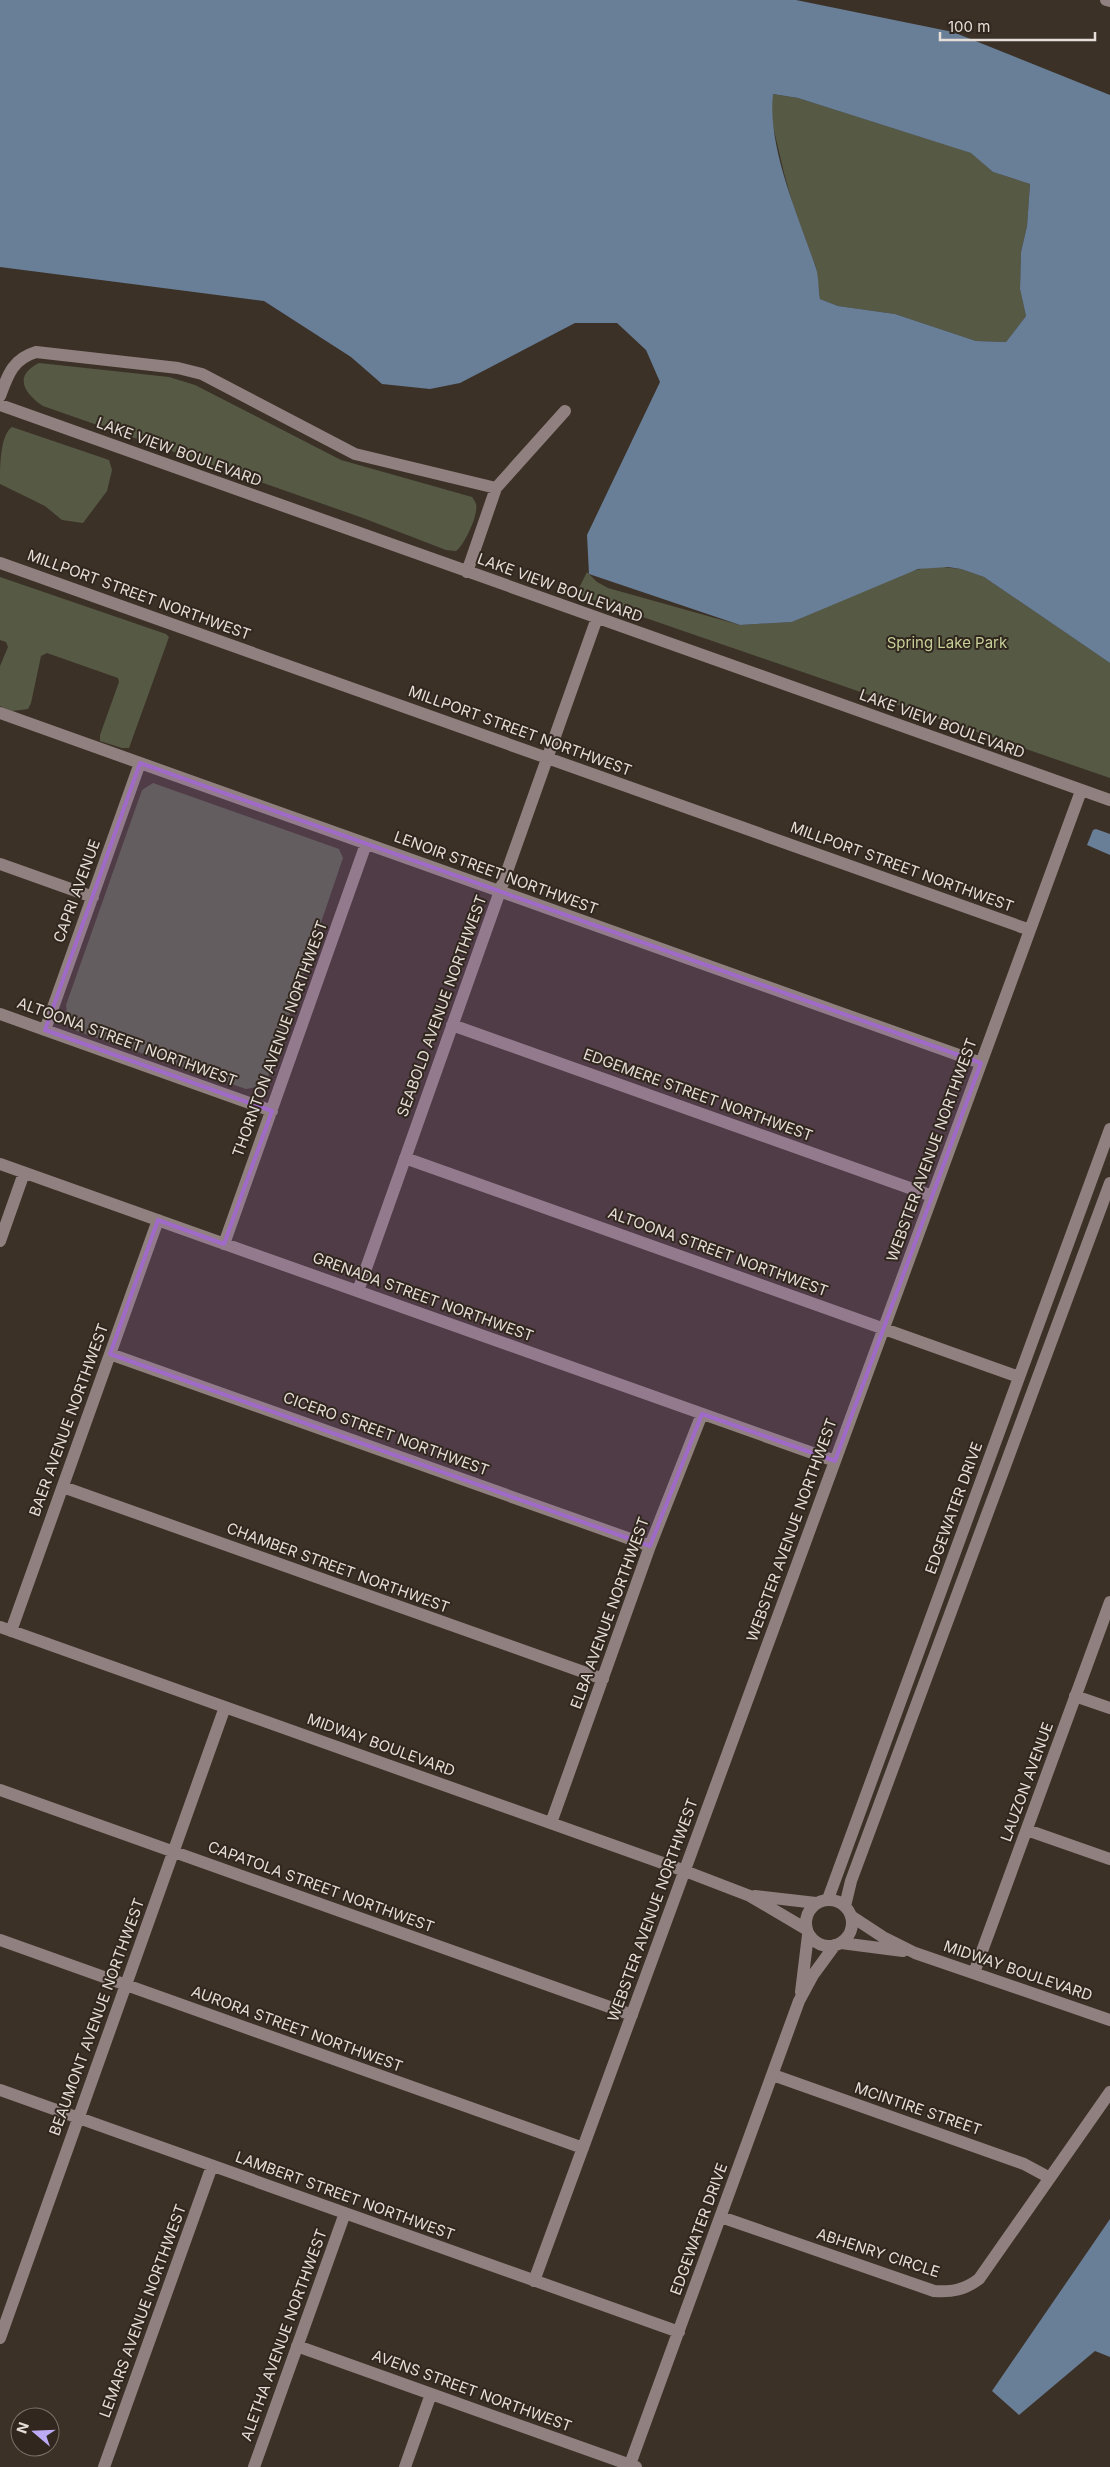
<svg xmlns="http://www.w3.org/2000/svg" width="1110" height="2467" viewBox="0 0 1110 2467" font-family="Inter,sans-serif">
<rect width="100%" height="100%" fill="#3b3127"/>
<!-- green -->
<path fill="#565a45" d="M772 94 798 98 972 153 993 172 1030 184 1027 226 1021 252 1020 289 1026 316 1006 342 976 341 895 314 838 306 820 299 816 267 794 209 784 173 772 122Z
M39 363 169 377 195 385 341 460 472 497C473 498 476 503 476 504 479 514 464 546 456 551L446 550 363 518 43 406C24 393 13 376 39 363Z
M12 427 109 460 112 470 107 491 83 523 62 520 45 506 0 484C0 467 0 435 12 427Z
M933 566 961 569 984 577 1110 663V778L576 594 587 572 597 582 608 588 740 625 792 622 904 573Z
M0 577 166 634 169 637 129 748H122L100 741V735L119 682 118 678 47 653 41 656 31 703 28 709 12 711 0 706V666L8 647 6 642 0 640Z
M153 783 339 849 343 858 268 1078 258 1087 246 1089 74 1030 68 1024 66 1005 142 790Z"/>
<!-- water -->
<path fill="#697e97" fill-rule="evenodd" d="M0 0H796L953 32 1110 95V663L984 577 961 569 948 567 918 569 792 622 740 625 589 574 587 535 660 382 646 350 617 323H575L460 383 430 389 382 384 351 357 264 301 0 267ZM773 94 798 98 971 153 993 172 1030 184 1027 226 1021 252 1020 289 1026 316 1006 342 976 341 895 314 838 306 820 299C818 288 819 275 815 265 798 216 767 146 773 94Z
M1096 829 1110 834V855L1087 845 1093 830Z
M1110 2219V2357L1095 2351 1019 2415 992 2391Z"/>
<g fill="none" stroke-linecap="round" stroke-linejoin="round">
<!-- minor -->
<path stroke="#90807f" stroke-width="12" d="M1106 0 1110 1
M0 396C8 374 13 359 36 352L178 368 202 374 355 454 496 488
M0 405 1110 800
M0 563 1030 930
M467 572 496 488 565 411
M0 713 981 1063
M0 864 93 897
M0 1014 272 1111
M452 1025 932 1196
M45 1030 140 763
M405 1158 1019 1377
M0 1164 835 1461
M0 1241 24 1173
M224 1244 366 844
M358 1291 597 618
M110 1354 650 1546
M63 1487 603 1679
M0 1627 685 1871 750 1896 806 1929
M11 1631 158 1220
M1075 1696 1110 1708
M0 1790 632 2015
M551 1823 650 1546 702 1414
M1027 1830 1110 1859
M755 1896 816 1903
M828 1899 1110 1129
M806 1923a23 23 0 1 1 46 0a23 23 0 1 1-46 0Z
M845 1906 851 1881 1110 1183
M851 1916 883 1937 915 1953 1110 2020
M0 1940 583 2148
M841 1943 903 1951
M974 1973 1110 1602
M801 1992 808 1935
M773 2075 1024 2164 1050 2178
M0 2090 679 2332
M721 2217 934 2291C953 2292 964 2290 979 2279L1110 2092
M534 2281 1081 791
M0 2338 225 1707
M297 2346 636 2467
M104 2467 212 2166
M254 2467 345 2213
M405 2467 431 2394
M629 2467 799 2001 813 1975 835 1945"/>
</g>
<!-- marked area -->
<path fill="#a06ac8" fill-opacity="0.2" stroke="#a06ac8" stroke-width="4" stroke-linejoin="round" d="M140 763 981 1063 835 1461 702 1414 650 1546 110 1354 158 1220 224 1244 272 1111 45 1030Z"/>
<g text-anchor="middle" stroke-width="4" stroke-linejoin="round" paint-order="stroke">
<!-- street labels -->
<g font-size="15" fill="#e5ded8" stroke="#31271e">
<text transform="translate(179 452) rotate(20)" y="5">LAKE VIEW BOULEVARD</text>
<text transform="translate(560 588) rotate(20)" y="5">LAKE VIEW BOULEVARD</text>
<text transform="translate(139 595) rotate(20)" y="5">MILLPORT STREET NORTHWEST</text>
<text transform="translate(942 724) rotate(20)" y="5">LAKE VIEW BOULEVARD</text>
<text transform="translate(520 731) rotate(20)" y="5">MILLPORT STREET NORTHWEST</text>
<text transform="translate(902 867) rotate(20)" y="5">MILLPORT STREET NORTHWEST</text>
<text transform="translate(496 873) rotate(20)" y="5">LENOIR STREET NORTHWEST</text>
<text transform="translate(77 891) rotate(-70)" y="5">CAPRI AVENUE</text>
<text transform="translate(442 1006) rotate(-70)" y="5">SEABOLD AVENUE NORTHWEST</text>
<text transform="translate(280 1039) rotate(-70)" y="5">THORNTON AVENUE NORTHWEST</text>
<text transform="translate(127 1042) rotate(20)" y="5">ALTOONA STREET NORTHWEST</text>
<text transform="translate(698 1095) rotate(20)" y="5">EDGEMERE STREET NORTHWEST</text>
<text transform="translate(932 1150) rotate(-70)" y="5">WEBSTER AVENUE NORTHWEST</text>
<text transform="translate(718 1252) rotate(20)" y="5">ALTOONA STREET NORTHWEST</text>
<text transform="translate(423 1297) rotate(20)" y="5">GRENADA STREET NORTHWEST</text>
<text transform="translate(69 1420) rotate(-70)" y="5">BAER AVENUE NORTHWEST</text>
<text transform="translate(386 1434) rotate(20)" y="5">CICERO STREET NORTHWEST</text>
<text transform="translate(954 1508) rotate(-70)" y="5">EDGEWATER DRIVE</text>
<text transform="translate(792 1530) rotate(-70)" y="5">WEBSTER AVENUE NORTHWEST</text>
<text transform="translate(338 1568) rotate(20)" y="5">CHAMBER STREET NORTHWEST</text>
<text transform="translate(610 1613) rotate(-70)" y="5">ELBA AVENUE NORTHWEST</text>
<text transform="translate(381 1745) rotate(20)" y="5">MIDWAY BOULEVARD</text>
<text transform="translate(1027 1782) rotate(-70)" y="5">LAUZON AVENUE</text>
<text transform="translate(321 1887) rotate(20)" y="5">CAPATOLA STREET NORTHWEST</text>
<text transform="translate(653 1910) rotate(-70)" y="5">WEBSTER AVENUE NORTHWEST</text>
<text transform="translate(1018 1971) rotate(19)" y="5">MIDWAY BOULEVARD</text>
<text transform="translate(97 2017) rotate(-70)" y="5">BEAUMONT AVENUE NORTHWEST</text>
<text transform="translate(297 2029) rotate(20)" y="5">AURORA STREET NORTHWEST</text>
<text transform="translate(918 2109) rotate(19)" y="5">MCINTIRE STREET</text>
<text transform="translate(345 2196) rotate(20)" y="5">LAMBERT STREET NORTHWEST</text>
<text transform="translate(699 2229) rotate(-70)" y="5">EDGEWATER DRIVE</text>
<text transform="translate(878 2253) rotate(18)" y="5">ABHENRY CIRCLE</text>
<text transform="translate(143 2311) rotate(-70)" y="5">LEMARS AVENUE NORTHWEST</text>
<text transform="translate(284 2335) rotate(-70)" y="5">ALETHA AVENUE NORTHWEST</text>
<text transform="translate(472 2391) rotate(20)" y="5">AVENS STREET NORTHWEST</text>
</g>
<!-- park labels -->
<g font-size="15" fill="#c6d098" stroke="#31271e">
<text x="947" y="648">Spring Lake Park</text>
</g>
</g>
<!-- north arrow -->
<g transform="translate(35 2432) rotate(289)"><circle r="24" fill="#31271e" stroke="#797068"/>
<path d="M0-4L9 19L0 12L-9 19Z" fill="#bcaaf5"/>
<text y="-8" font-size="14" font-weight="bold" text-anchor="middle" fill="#e5ded8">N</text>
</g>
<!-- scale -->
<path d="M940 32v8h155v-8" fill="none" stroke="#e5ded8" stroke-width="2.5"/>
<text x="948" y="32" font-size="15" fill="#e5ded8" stroke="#31271e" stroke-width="4" paint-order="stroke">100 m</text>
</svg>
